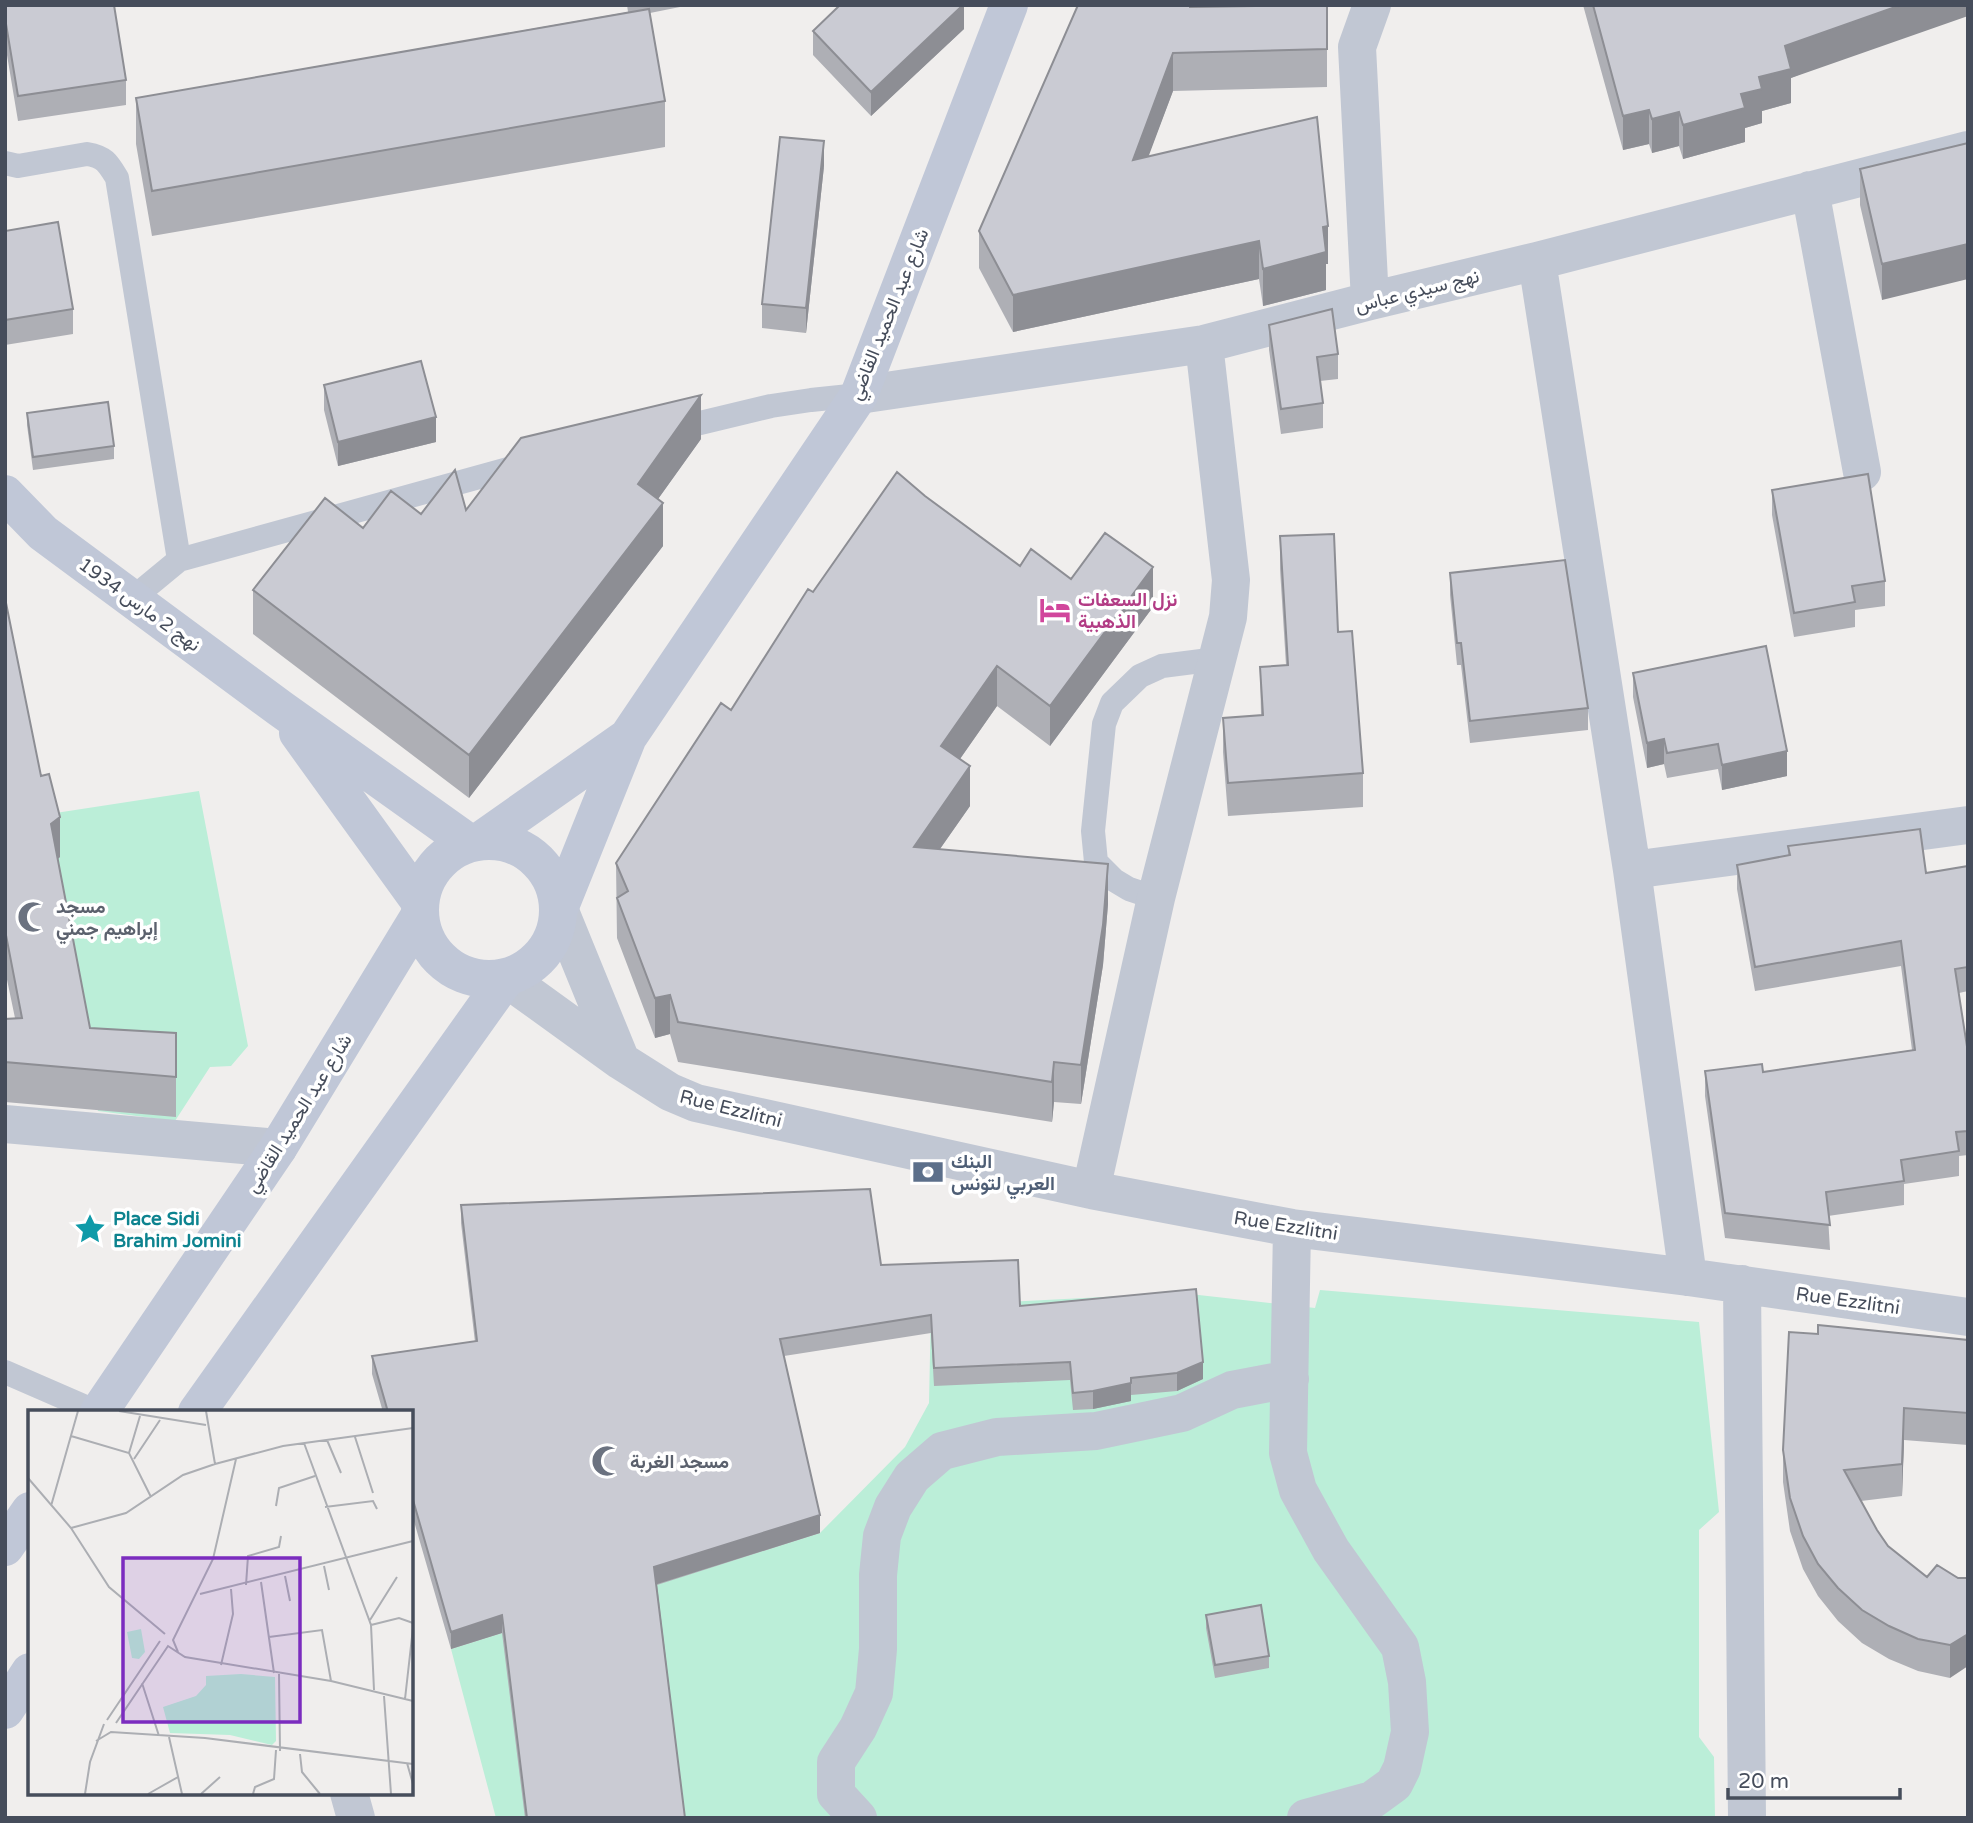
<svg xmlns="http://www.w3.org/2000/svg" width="1973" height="1823" viewBox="0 0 1973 1823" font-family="'Varela Round',Vazirmatn,sans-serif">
<rect width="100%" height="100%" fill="#f0eeed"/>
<!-- green -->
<path fill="#bbeed8" d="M199 791 248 1046 231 1066 210 1067 175 1121 98 1111 51 864 49 814Z
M1320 1290 1699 1322 1719 1512 1699 1530V1737L1714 1757 1715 1818H496L451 1649 820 1533 905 1447 929 1403 931 1306 1181 1293 1315 1308Z"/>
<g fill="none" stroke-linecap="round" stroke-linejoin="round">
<!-- lane -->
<path stroke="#c1c7d3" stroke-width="24" d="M5 163 18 166 87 154C105 157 108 163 117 178L179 560 133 598
M671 430 771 406 811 400 859 395
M179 560 526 464
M1156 898 1129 889 1114 880 1096 862 1093 831 1104 724 1112 703 1140 676 1162 666 1217 659
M5 1372 97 1412"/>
<!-- street -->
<path stroke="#c1c7d3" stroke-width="38" d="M1810 190 1862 472
M1537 261 1632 870 1688 1277
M1370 301 1357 47 1372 5
M859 395 1204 344 1370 301 1537 261 1968 150
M1632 870 1968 825
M559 909 621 1061
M506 978 621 1061 670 1092 696 1103 1091 1190 1292 1228 1688 1277 1968 1317
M5 1124 278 1148
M1091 1190 1156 898 1228 617 1231 580 1204 344
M1292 1228 1288 1453 1298 1490 1331 1550 1400 1647 1407 1682 1410 1732 1402 1768 1394 1784 1372 1800 1306 1818
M1742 1284 1747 1818
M349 1793 356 1818
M858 1818 836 1794V1762L858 1728 874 1693 878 1649V1575L882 1536 893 1507 912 1477 942 1451 997 1437 1096 1431 1182 1413 1232 1390 1290 1379"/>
<!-- secondary -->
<path stroke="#c0c7d7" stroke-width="38" d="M5 494 43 533 281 709 469 843
M298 733 420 902
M420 910a69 69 0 1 1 138 0a69 69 0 1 1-138 0Z
M480 841 628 737
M559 909 628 737 859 395 1009 5
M99 1412 278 1148 420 915
M197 1412 506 978
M5 1547 30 1511
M5 1710 30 1672"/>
</g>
<!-- wall -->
<path fill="#aeafb5" d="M5 5 126 80V105L18 121 5 43Z
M627 5H690L650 13 665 101V147L152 236 136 144V98L628 12Z
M964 5V29L871 116 813 55V31Z
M1078 5H1201V7L1327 49V87L1173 91 1148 156 1328 264H1326V290L1263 306 1259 279 1013 332 979 268V231Z
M1583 5H1968L1791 78V103L1762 111V123L1745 128V142L1683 159 1679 146 1652 153 1649 144 1623 150Z
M1968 143 1882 300 1860 205V169Z
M824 166 806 333 762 328V304Z
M5 231 73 309V334L5 345Z
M1269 325 1338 354V379L1320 381 1323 403V428L1281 434 1269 350Z
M324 385 436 442 338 466 324 410Z
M27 413 114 446V459L33 470 27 425Z
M701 439 658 499 663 546 469 798 253 634V590L363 528 421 514 466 510Z
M1772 490 1885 581V606L1855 610V627L1794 637 1772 515Z
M925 496 1020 566 1071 579 1153 607 1050 746 997 706 960 759 970 806 940 849 1108 904 1103 965 1081 1104 1054 1102 1052 1122 678 1062 670 1034 655 1038 617 938 616 863 731 710 813 592Z
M1280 536 1338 632 1363 773V807L1228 816 1223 752V718L1261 715 1260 667 1286 665 1280 569Z
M1450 573 1588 708V730L1470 743 1461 665H1457L1450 595Z
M5 598 41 776 60 857 58 859 90 1028 176 1073V1117L5 1102V1019L15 1018 5 970Z
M1633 673 1787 776 1722 790 1718 769 1667 778 1664 764 1647 768 1633 697Z
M1788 846 1926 873 1968 866V991L1959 993 1968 1053V1155L1959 1156V1176L1904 1184V1205L1828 1216 1830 1250 1725 1238 1705 1096V1071L1763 1072 1912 1050 1901 966 1755 991 1737 889V865L1788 855Z
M461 1205 881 1265 1020 1306 1203 1379 1177 1391 1131 1395V1401L1093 1409 1073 1410 1070 1380 934 1386 931 1333 784 1356 820 1533 657 1585 685 1818H525L502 1633 451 1649 411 1511V1412H383L372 1374V1356L475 1342 461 1223Z
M1818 1334 1968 1340V1445L1904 1440 1902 1496 1861 1501 1877 1530 1888 1546 1927 1577 1958 1578 1950 1678 1918 1671 1889 1659 1862 1643 1838 1621 1818 1596 1803 1569 1790 1531 1783 1482V1450Z
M1206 1615 1269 1656V1668L1215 1678 1206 1628Z"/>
<!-- shaded-wall -->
<path fill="#8d8e94" d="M963 5H964V29L871 116V92Z
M1901 5H1968V16L1791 78V103L1762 111V123L1745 128V142L1683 159V125L1741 94 1759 77 1785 46Z
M1173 53V91L1133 198V160Z
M1649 110V144L1623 150V116Z
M1679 112V146L1652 153V119Z
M824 141V166L806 333V308Z
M1328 226V264H1326V290L1263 306V269L1323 227Z
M1259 241V279L1013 332V295Z
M1968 244V279L1882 300V264Z
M701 395V439L638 527V484Z
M436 417V442L338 466V442Z
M663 503V546L469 798V755Z
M1153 567V607L1050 746V706Z
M997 666V706L941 786V746Z
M1664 739V764L1647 768V743Z
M1787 751V776L1722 790V765Z
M970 766V806L914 886V847Z
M60 817V857L51 864V824Z
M1108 864V904L1103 965 1081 1104V1065Z
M670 995V1034L655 1038V998Z
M1054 1062V1102L1052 1122V1082Z
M1203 1362V1379L1177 1391V1373Z
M1131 1383V1401L1093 1409V1391Z
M1904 1408V1440L1902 1496V1464Z
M820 1515V1533L654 1585V1567Z
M502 1615V1633L451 1649V1632Z
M1968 1634V1666L1950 1678V1645Z"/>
<!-- building -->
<path fill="#cacbd3" stroke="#8d8e94" stroke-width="2" d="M5 5H114L126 80 18 96 5 18Z
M840 5H963L871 92 813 31Z
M1078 5H1190V7L1327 5V49L1173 53 1133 160 1317 117 1328 226 1323 227 1326 252 1263 269 1259 241 1013 295 979 231Z
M1593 5H1901L1785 46 1791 69 1759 77 1762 89 1741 94 1745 108 1683 125 1679 112 1652 119 1649 110 1623 116Z
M649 9 665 101 152 191 136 98Z
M780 137 824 141 806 308 762 304Z
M1968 143V244L1882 264 1860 169Z
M58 222 73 309 5 320V231Z
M1332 309 1338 354 1317 357 1323 403 1281 409 1269 325Z
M421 361 436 417 338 442 324 385Z
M701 395 638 484 663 503 469 755 253 590 325 498 363 528 391 491 421 514 455 470 466 510 521 438Z
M108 402 114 446 33 457 27 413Z
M897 472 925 496 1020 566 1031 549 1071 579 1105 533 1153 567 1050 706 997 666 941 746 970 766 914 847 1108 864 1103 925 1081 1065 1054 1062 1052 1082 678 1022 670 995 655 998 617 898 628 891 616 863 721 703 731 710 808 589 813 592Z
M1868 474 1885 581 1852 586 1855 602 1794 613 1772 490Z
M1334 534 1338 632 1352 631 1363 773 1228 783 1223 718 1263 715 1260 667 1288 665 1280 536Z
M1565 560 1588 708 1470 721 1461 643H1457L1450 573Z
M5 598 41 776 49 774 60 817 51 824 90 1028 176 1033V1077L5 1062V1019L22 1018 5 930Z
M1766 646 1787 751 1722 765 1718 744 1667 753 1664 739 1647 743 1633 673Z
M1920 829 1926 873 1968 866V967L1955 969 1968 1053V1131L1956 1132 1959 1151 1901 1160 1904 1181 1826 1192 1830 1225 1725 1213 1705 1071 1762 1064 1763 1072 1915 1050 1901 941 1755 967 1737 865 1790 855 1788 846Z
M870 1189 881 1265 1018 1260 1020 1306 1196 1289 1203 1362 1177 1373 1131 1378V1383L1093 1391 1073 1393 1070 1362 934 1368 931 1315 780 1339 820 1515 654 1567 685 1818H527L502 1615 451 1632 411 1493V1412H388L372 1356 477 1341 461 1205Z
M1818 1325 1968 1340V1413L1904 1408 1902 1464 1844 1470 1877 1530 1888 1546 1927 1577 1937 1565 1958 1578H1968V1634L1950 1645 1918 1639 1889 1626 1862 1610 1838 1588 1818 1564 1803 1536 1790 1498 1783 1450 1789 1332 1818 1334Z
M1261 1605 1269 1656 1215 1665 1206 1615Z"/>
<!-- icons -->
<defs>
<symbol id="hotel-bare" viewBox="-9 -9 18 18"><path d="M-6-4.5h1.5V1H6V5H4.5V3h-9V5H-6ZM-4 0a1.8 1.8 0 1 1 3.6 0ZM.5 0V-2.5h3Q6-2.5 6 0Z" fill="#d1479c" stroke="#fff" stroke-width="2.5" paint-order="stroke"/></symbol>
<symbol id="mosque-bare" viewBox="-9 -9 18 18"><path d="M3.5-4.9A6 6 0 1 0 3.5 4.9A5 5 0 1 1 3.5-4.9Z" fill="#6b7280" stroke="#fff" stroke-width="2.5" paint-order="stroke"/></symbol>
<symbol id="bank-bare" viewBox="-9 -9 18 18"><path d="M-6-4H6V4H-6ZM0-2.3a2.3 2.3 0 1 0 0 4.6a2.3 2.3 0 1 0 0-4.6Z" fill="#5c6f8a" stroke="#fff" stroke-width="2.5" paint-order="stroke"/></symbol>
<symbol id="sight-bare" viewBox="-9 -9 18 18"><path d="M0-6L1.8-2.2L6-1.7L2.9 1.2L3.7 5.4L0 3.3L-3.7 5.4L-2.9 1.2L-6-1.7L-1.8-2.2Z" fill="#0f9aa8" stroke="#fff" stroke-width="2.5" paint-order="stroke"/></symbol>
</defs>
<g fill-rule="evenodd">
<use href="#hotel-bare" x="1033" y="588" width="44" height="44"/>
<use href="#mosque-bare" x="11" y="895" width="44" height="44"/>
<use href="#bank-bare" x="906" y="1150" width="44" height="44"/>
<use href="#sight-bare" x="68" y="1207" width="44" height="44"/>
<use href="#mosque-bare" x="585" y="1439" width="44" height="44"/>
</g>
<g text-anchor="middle" stroke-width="7" stroke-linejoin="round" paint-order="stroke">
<!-- street labels -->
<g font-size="19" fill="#464d5b" stroke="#fff">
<text transform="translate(1417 290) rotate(-14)" y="7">نهج سيدي عباس</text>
<text transform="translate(888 314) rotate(-68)" y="7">شارع عبد الحميد القاضي</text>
<text transform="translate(140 604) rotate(36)" y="7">نهج 2 مارس 1934</text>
<text transform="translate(731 1108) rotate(14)" y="7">Rue Ezzlitni</text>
<text transform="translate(298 1113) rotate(-58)" y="7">شارع عبد الحميد القاضي</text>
<text transform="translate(1286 1225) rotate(9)" y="7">Rue Ezzlitni</text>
<text transform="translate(1848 1300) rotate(8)" y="7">Rue Ezzlitni</text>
</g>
<!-- hotel labels -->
<g font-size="19" font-weight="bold" fill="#b23c85" stroke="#fff" text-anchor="start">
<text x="1078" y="606">نزل السعفات<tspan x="1078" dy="22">الذهبية</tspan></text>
</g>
<!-- worship labels -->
<g font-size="19" font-weight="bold" fill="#5b616d" stroke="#fff" text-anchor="start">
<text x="56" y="913">مسجد<tspan x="56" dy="22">إبراهيم جمني</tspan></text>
<text x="630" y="1468">مسجد الغربة</text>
</g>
<!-- service labels -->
<g font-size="19" font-weight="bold" fill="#4e5e75" stroke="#fff" text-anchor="start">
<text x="951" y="1168">البنك<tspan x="951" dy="22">العربي لتونس</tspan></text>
</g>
<!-- culture labels -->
<g font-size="19" font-weight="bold" fill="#0d838f" stroke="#fff" text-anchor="start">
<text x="113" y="1225">Place Sidi<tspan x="113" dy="22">Brahim Jomini</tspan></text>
</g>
</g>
<!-- overview -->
<g transform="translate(28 1410)">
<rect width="385" height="385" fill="#f0eeed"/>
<path d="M113 219 117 242 111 249 104 248 99 222ZM213 264 247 267 248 331 244 335 202 325 142 323 135 297 168 286 178 275V266Z" fill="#bbeed8"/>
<path fill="none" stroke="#acaeb3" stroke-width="2" d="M91 1 178 15M178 1 187 54M43 26 101 43 123 87M327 27 345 83M299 30 313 63M276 33 343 215 346 280M101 43 112 6M106 49 132 10M0 68 43 118 81 177 137 224M23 96 50 1M248 96 251 78 287 66M297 97 345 91 349 99M43 118 98 103 155 65 187 54 255 36 385 18M296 156 301 180M257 166 262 191M233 172 246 263M218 175 220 146 251 137 253 126M172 184 385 131M342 210 369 167M343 215 371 208 385 213M241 227 294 220 303 271M150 242 145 230 185 149 208 49M193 255 205 204 203 179M251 264 252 341M114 273 131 326M356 286 363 384M377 289 385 218M79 310 132 231M88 313 140 236 157 247 303 271 385 291M141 327 154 384M68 331 83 322 177 328 385 354M272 344 274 362 292 384M379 353 385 374M57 384 62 352 76 314M120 384 150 367M173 384 192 367M225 384 227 377 246 369 248 340"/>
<path fill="#7b2cbf" fill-opacity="0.15" stroke="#7b2cbf" stroke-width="3.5" d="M95 148H272V312H95Z"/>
<rect width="385" height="385" fill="none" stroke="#464d5b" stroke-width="3.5"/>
</g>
<!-- border -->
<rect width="1973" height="1823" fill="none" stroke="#464d5b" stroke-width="14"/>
<!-- scale -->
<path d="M1728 1788v10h172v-10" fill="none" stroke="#464d5b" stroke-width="3.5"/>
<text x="1738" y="1788" font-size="21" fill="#464d5b" stroke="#ffffff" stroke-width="5" paint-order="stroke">20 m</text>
</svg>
